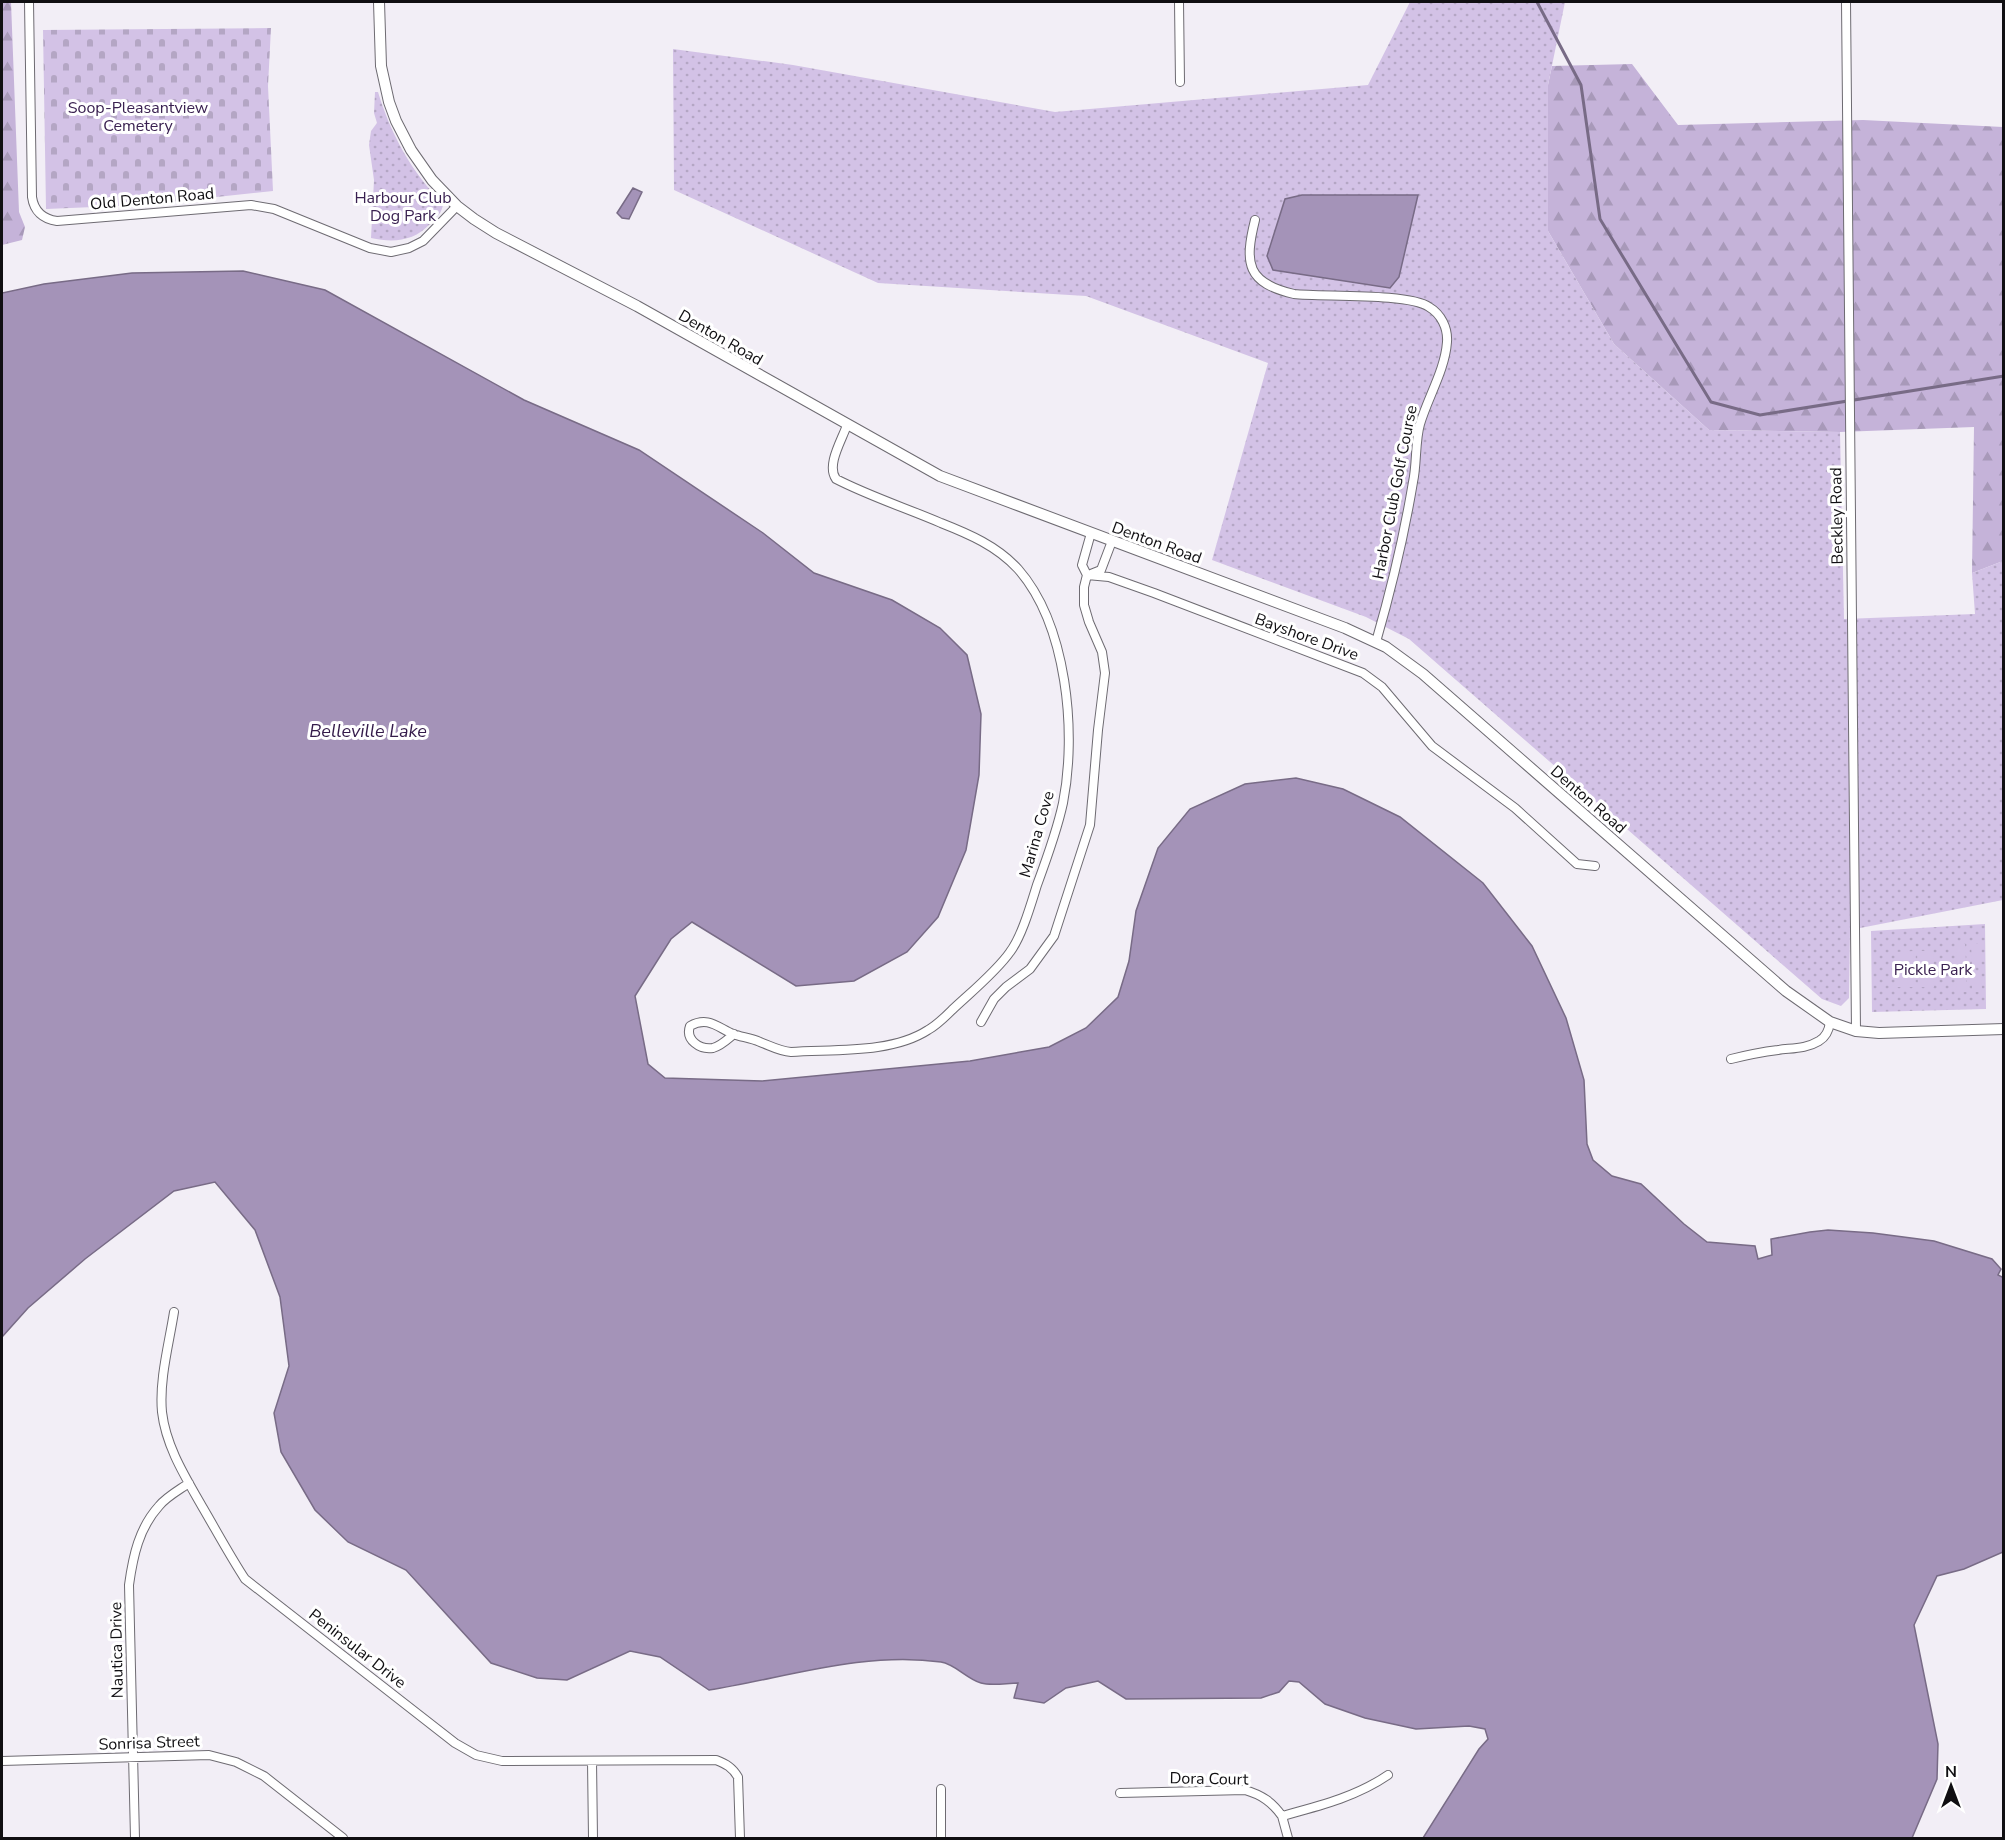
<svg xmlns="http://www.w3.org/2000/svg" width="2005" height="1840" viewBox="0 0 2005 1840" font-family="'Nunito Sans',sans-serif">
<defs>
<pattern id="forest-firs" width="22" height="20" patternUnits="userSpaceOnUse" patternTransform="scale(1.5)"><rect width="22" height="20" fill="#c5b3d9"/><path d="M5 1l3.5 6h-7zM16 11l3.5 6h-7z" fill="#a899b9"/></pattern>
<pattern id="cemetery-stones" width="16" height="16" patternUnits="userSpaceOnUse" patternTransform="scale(1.5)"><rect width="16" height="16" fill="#d3c2e6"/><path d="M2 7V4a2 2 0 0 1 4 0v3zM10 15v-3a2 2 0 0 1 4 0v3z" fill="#b4a6c4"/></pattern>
<pattern id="park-dots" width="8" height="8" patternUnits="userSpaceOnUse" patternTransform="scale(1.5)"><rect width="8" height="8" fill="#d3c2e6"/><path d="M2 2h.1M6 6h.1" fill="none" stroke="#b4a6c4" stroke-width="1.8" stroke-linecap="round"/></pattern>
</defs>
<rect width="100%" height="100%" fill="#f2eef6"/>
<!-- forest -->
<path fill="url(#forest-firs)" d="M2 2H11L19 212 25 227 22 240 2 245Z
M1632 64 1678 125 1863 120 2003 127V561L1972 573 1974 427 1840 432 1709 430 1614 344 1548 231V85L1552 66Z"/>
<!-- cemetery -->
<path fill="url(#cemetery-stones)" d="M271 28 268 86 273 191 142 205 46 209 43 30Z"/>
<!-- park -->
<path fill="url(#park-dots)" d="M1410 2H1565L1548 85V231L1614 344 1709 430 1840 432 1844 619 1975 614 1972 573 2003 561V900L1850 930 1849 998 1841 1006 1822 999 1409 639 1366 617 1212 560 1268 363 1086 296 878 283 674 190 673 49 793 65 1055 112 1368 85Z
M375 92H378C390 132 412 174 443 203 443 212 436 218 430 224 414 241 394 243 371 238L374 180 369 145 371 131 377 123 374 113Z
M1985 924 1986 1009 1872 1012 1871 931Z"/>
<!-- pitch -->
<path fill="#d3c2e6" d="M1956 944H1965L1966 964H1957Z
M1971 944H1981V964H1972Z
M1913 951 1914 987H1897L1896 952Z
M1917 951H1933L1934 987H1918Z
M1956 972H1966V992H1957Z
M1972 972H1981L1982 992H1972Z"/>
<!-- water -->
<path fill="#a493b8" stroke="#786b86" stroke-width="1.5" d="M633 188 642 192 629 219 622 218 617 213Z
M1302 195H1418L1399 277 1390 288 1273 270 1267 256 1285 199Z
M243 271 325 290 524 400 639 450 763 533 814 573 892 600 940 628 967 655 981 714 979 775 966 850 938 917 907 952 854 981 796 986 692 922 671 939 635 996 648 1064 665 1078 762 1081 970 1061 1049 1047 1086 1028 1118 997 1129 961 1136 911 1158 848 1190 809 1245 784 1296 778 1343 789 1400 817 1483 883 1532 946 1566 1018 1584 1080 1587 1144 1593 1160 1612 1176 1641 1184 1684 1224 1707 1242 1755 1246 1758 1259 1772 1255 1771 1239 1810 1232 1828 1230 1873 1233 1934 1241 1992 1259 2001 1269 1998 1275 2004 1278 2003 1552 1964 1569 1937 1576 1914 1625 1938 1744 1937 1779 1912 1838H1423L1479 1749 1488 1739 1485 1729 1469 1726 1416 1729 1365 1718 1325 1704 1299 1682 1289 1681 1279 1692 1261 1698 1126 1699 1098 1681 1066 1688 1044 1703 1014 1698 1018 1683C1007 1683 992 1686 981 1683 967 1679 955 1664 941 1662 863 1651 785 1678 709 1690L660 1657 630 1651 567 1680 537 1678 491 1663 406 1570 348 1542 315 1510 281 1452 274 1413 289 1366 280 1297 255 1230 215 1182 174 1191 85 1259 28 1308 2 1337V293L44 284 132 273Z"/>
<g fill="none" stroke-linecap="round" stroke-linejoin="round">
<!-- stream -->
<path stroke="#786b86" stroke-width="3" d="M1537 2 1581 85 1600 219 1711 402 1760 415 2004 376"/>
<defs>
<path id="minor" d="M29 2 32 197C34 211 43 219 57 221L251 205 274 209 370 248 391 252 409 248 423 241 457 206
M1179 2 1180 82
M1846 2 1856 1031
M1255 220C1244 264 1247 283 1294 294 1323 297 1409 293 1429 307 1441 314 1448 328 1447 342 1445 370 1428 397 1420 424 1415 441 1417 464 1413 482 1404 536 1391 590 1376 642
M1091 574 1101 570 1112 541
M1087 575 1109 577 1154 593 1363 673 1382 687 1432 746 1515 808 1577 864 1595 866
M981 1022 994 999 1006 987 1030 969 1054 936 1090 825 1098 730 1105 673 1102 652 1089 622 1084 605V587L1087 575 1082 565 1091 533
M734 1034C728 1039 721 1046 713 1048 700 1050 685 1040 690 1026 708 1016 717 1027 733 1034 741 1037 751 1038 760 1042 771 1046 779 1051 791 1052 833 1049 891 1054 928 1030 937 1025 945 1017 952 1010 970 993 996 972 1010 952 1022 936 1031 904 1037 885 1047 858 1057 831 1063 803 1077 732 1067 625 1018 569 997 546 969 534 941 523 906 508 869 496 836 479 826 465 842 440 847 425
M1731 1059C1747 1055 1762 1052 1778 1050 1791 1048 1806 1049 1819 1041 1826 1037 1829 1030 1830 1022
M174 1312C169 1344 159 1380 162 1412 166 1447 186 1478 203 1508 217 1532 230 1556 245 1579L455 1743 476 1755 502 1761 716 1760C726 1764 732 1767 738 1777L740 1838
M2 1761 209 1755 236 1762 264 1776 343 1838
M592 1761 593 1838
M941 1789V1838
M1120 1793 1245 1790C1262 1795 1272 1802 1282 1816 1319 1806 1356 1797 1388 1775
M1282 1816 1288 1838
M135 1838 129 1585C133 1556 139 1528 159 1506 166 1497 179 1490 189 1483"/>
<path id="tertiary" d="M379 2 381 66 389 102 396 121 411 150 432 180 457 206 474 219 496 233 637 306 940 476 1345 628 1386 647 1423 674 1786 991 1830 1022 1856 1031 1879 1033 2004 1029"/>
</defs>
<!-- minor casing -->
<use href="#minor" stroke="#6e6b72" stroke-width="10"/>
<!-- tertiary casing -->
<use href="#tertiary" stroke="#6e6b72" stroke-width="12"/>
<!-- minor -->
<use href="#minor" stroke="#fff" stroke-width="8"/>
<!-- tertiary -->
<use href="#tertiary" stroke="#fff" stroke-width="10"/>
</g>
<g text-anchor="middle" stroke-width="6" stroke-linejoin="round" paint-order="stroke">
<!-- park labels -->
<g font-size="16" fill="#3a2151" stroke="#fff">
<text x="138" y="113">Soop-Pleasantview<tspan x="138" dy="18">Cemetery</tspan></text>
<text x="403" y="203">Harbour Club<tspan x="403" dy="18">Dog Park</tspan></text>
<text x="1933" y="975">Pickle Park</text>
</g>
<!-- street labels -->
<g font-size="16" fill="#100f12" stroke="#fff">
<text transform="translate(152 198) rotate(-5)" y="6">Old Denton Road</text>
<text transform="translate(721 337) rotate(30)" y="6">Denton Road</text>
<text transform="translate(1394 492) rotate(-79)" y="6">Harbor Club Golf Course</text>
<text transform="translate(1836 516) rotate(-91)" y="6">Beckley Road</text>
<text transform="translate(1157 542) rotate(20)" y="6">Denton Road</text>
<text transform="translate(1307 636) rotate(20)" y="6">Bayshore Drive</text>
<text transform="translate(1589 799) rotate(41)" y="6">Denton Road</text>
<text transform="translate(1036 834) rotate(-74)" y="6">Marina Cove</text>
<text transform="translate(358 1648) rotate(38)" y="6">Peninsular Drive</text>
<text transform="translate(116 1650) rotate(-91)" y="6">Nautica Drive</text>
<text transform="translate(149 1742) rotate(-2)" y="6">Sonrisa Street</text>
<text transform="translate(1209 1778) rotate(1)" y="6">Dora Court</text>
</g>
<!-- water labels -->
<g font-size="18" font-style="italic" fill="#341b4a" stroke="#fff">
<text x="368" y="737">Belleville Lake</text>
</g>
</g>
<!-- border -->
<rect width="2005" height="1840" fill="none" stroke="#100f12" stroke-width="6"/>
<!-- north arrow -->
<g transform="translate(1951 1786)" stroke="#ffffff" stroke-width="4.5" paint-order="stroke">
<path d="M0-4.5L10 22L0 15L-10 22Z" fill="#100f12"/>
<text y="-9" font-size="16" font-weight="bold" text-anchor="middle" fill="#100f12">N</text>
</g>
</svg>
